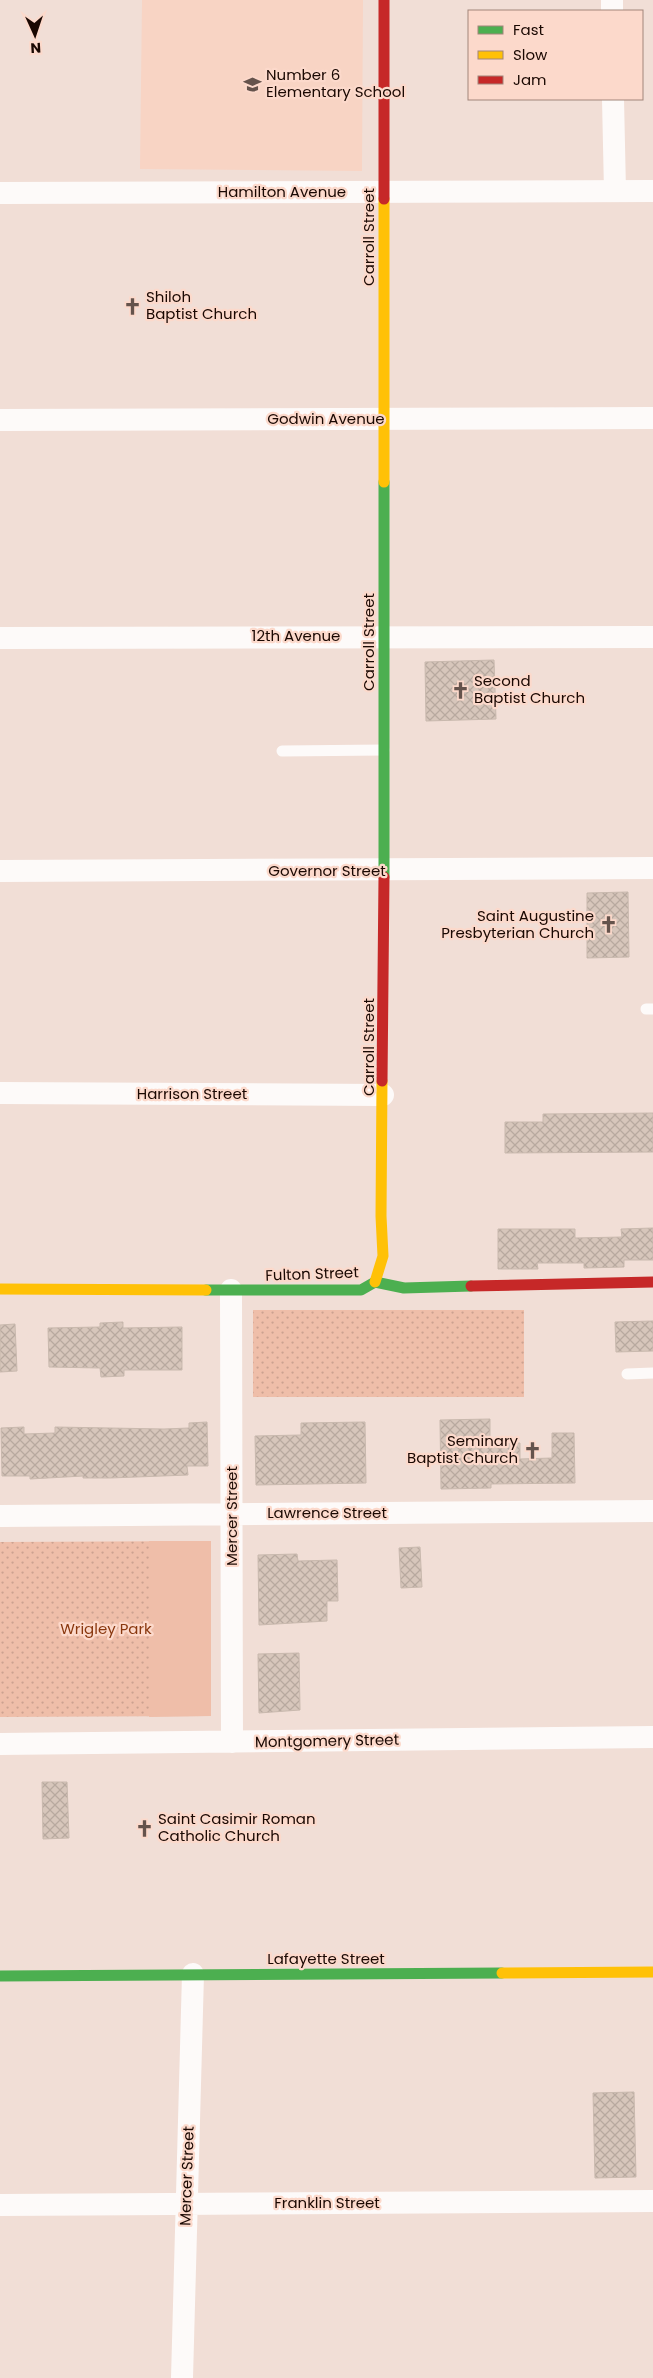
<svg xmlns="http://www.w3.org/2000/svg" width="653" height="2378" viewBox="0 0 653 2378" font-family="Poppins,sans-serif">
<defs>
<pattern id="grass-dots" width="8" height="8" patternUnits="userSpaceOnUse" patternTransform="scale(1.25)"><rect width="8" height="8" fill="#efbea9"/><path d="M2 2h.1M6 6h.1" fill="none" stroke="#cca290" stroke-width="1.8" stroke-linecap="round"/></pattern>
<pattern id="building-cross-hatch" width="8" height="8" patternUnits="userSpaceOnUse" patternTransform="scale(1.25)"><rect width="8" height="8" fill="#d7c6bb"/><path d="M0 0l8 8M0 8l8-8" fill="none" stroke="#b8a99f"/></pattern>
</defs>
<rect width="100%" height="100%" fill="#f1ded6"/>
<!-- built -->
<path fill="#f8d4c4" d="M142 0H363L362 171 140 169Z"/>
<!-- grass -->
<path fill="url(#grass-dots)" d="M253 1310H524V1397H253Z
M211 1541V1716L0 1717V1542Z"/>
<!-- garden -->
<path fill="#efbea9" d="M149 1541H211V1716L149 1717Z"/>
<!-- building -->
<path fill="url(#building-cross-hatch)" stroke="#c9b9ae" d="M494 660 496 719 426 721 425 662Z
M628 892 629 957 587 958V893Z
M653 1113V1152L505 1153V1122H543V1114Z
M653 1228V1260H624V1267L584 1268V1263H537L538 1269H498V1229H575V1238L622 1237 621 1229Z
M653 1321V1351L616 1352 615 1322Z
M123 1322V1328L182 1327V1370H124V1376L101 1377 100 1368 49 1367 48 1328 100 1327V1323Z
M15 1324 17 1371 0 1372V1325Z
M490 1419V1444L520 1443V1459L552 1458V1433H574L575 1483 491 1484V1488L441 1489 440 1420Z
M207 1422 208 1466H187L188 1475 110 1478H83V1476L30 1479V1476H2L1 1428 24 1427V1434L55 1433V1427L164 1429 189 1428V1423Z
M365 1422 366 1483 256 1485 255 1436 301 1435V1423Z
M420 1547 422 1587 401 1588 399 1548Z
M297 1554 298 1561 337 1560 338 1601H327V1621L259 1625 258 1555Z
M299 1653 300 1710 259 1713 258 1654Z
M42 1782H67L69 1838 43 1839Z
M634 2092 636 2177 595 2178 593 2093Z"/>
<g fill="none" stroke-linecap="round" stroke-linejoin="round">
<!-- lane -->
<path stroke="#fdfaf9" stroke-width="11" d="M282 751 384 750
M646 1009H653
M627 1374 653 1373"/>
<!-- street -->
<path stroke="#fdfaf9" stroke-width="22" d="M612 0V11
M613 99 615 191
M0 193 653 191
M0 420 653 418
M0 638 653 637
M0 871 653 868
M0 1093 383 1095
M231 1290 232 1742
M0 1516 653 1511
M0 1744 653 1737
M0 2205 653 2201
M182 2378 193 1974"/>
<!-- fast -->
<path stroke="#4caf50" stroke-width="11" d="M384 877V482
M206 1290H361L375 1282 404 1288 471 1286
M0 1976 502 1973"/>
<!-- slow -->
<path stroke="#ffc107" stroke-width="11" d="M384 199V482
M375 1282 383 1256 381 1216 382 1081
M0 1289 206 1290
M502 1973 653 1972"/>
<!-- jam -->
<path stroke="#c62828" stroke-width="11" d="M384 0V199
M382 1081 384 877
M471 1286 653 1282"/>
</g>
<!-- icons -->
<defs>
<symbol id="school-bare" viewBox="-9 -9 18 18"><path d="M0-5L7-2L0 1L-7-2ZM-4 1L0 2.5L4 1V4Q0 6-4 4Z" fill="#65534c" stroke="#fcd9cb" stroke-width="2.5" paint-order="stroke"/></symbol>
<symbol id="church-bare" viewBox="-9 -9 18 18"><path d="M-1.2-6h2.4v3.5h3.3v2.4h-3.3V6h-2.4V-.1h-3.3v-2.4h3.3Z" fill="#65534c" stroke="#fcd9cb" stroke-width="2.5" paint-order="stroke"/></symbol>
</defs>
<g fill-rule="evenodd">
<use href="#school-bare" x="240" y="72" width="25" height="25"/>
<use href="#church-bare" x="120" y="294" width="25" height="25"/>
<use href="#church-bare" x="448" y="678" width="25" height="25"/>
<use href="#church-bare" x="596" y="912" width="25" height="25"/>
<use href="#church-bare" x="520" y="1438" width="25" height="25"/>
<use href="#church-bare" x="132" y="1816" width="25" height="25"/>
</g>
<g text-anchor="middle" stroke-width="4.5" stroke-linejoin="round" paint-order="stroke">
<!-- poi labels -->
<g font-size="15" fill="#1a0802" stroke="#fcd9cb" text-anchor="start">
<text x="266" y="80">Number 6<tspan x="266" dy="17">Elementary School</tspan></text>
<text x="146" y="302">Shiloh<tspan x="146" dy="17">Baptist Church</tspan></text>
<text x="474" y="686">Second<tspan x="474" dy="17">Baptist Church</tspan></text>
<text x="594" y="921" text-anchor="end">Saint Augustine<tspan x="594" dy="17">Presbyterian Church</tspan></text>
<text x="518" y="1446" text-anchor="end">Seminary<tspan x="518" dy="17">Baptist Church</tspan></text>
<text x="158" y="1824">Saint Casimir Roman<tspan x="158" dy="17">Catholic Church</tspan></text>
</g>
<!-- street labels -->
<g font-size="15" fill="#1a0802" stroke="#fcd9cb">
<text x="282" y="197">Hamilton Avenue</text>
<text transform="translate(369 237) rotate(-90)" y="5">Carroll Street</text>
<text x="326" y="424">Godwin Avenue</text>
<text x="296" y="641">12th Avenue</text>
<text transform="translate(369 642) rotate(-90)" y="5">Carroll Street</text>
<text x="327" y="876">Governor Street</text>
<text transform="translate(369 1047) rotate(-90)" y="5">Carroll Street</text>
<text x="192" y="1099">Harrison Street</text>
<text transform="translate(312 1274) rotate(-2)" y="5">Fulton Street</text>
<text x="327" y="1518">Lawrence Street</text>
<text transform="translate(232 1516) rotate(-90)" y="5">Mercer Street</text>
<text transform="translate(327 1741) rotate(-1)" y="5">Montgomery Street</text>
<text x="326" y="1964">Lafayette Street</text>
<text transform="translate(187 2176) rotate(-88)" y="5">Mercer Street</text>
<text x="327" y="2208">Franklin Street</text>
</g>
<!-- park labels -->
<g font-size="15" fill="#89380f" stroke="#fcd9cb">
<text x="106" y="1634">Wrigley Park</text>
</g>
</g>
<!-- legend -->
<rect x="468" y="10" width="175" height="90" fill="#fcd9cb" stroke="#a2857b"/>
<rect x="478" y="26" width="25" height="8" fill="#4caf50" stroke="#a2857b"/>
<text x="513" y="35" font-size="15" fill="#1a0802">Fast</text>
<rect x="478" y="51" width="25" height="8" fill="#ffc107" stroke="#a2857b"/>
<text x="513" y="60" font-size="15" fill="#1a0802">Slow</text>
<rect x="478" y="76" width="25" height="8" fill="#c62828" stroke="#a2857b"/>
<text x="513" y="85" font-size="15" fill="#1a0802">Jam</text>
<!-- north arrow -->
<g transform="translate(35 35) rotate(177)" stroke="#fcd9cb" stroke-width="4" paint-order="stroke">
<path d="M0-4L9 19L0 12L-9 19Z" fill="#1a0802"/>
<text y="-8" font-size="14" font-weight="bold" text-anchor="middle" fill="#1a0802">N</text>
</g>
</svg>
